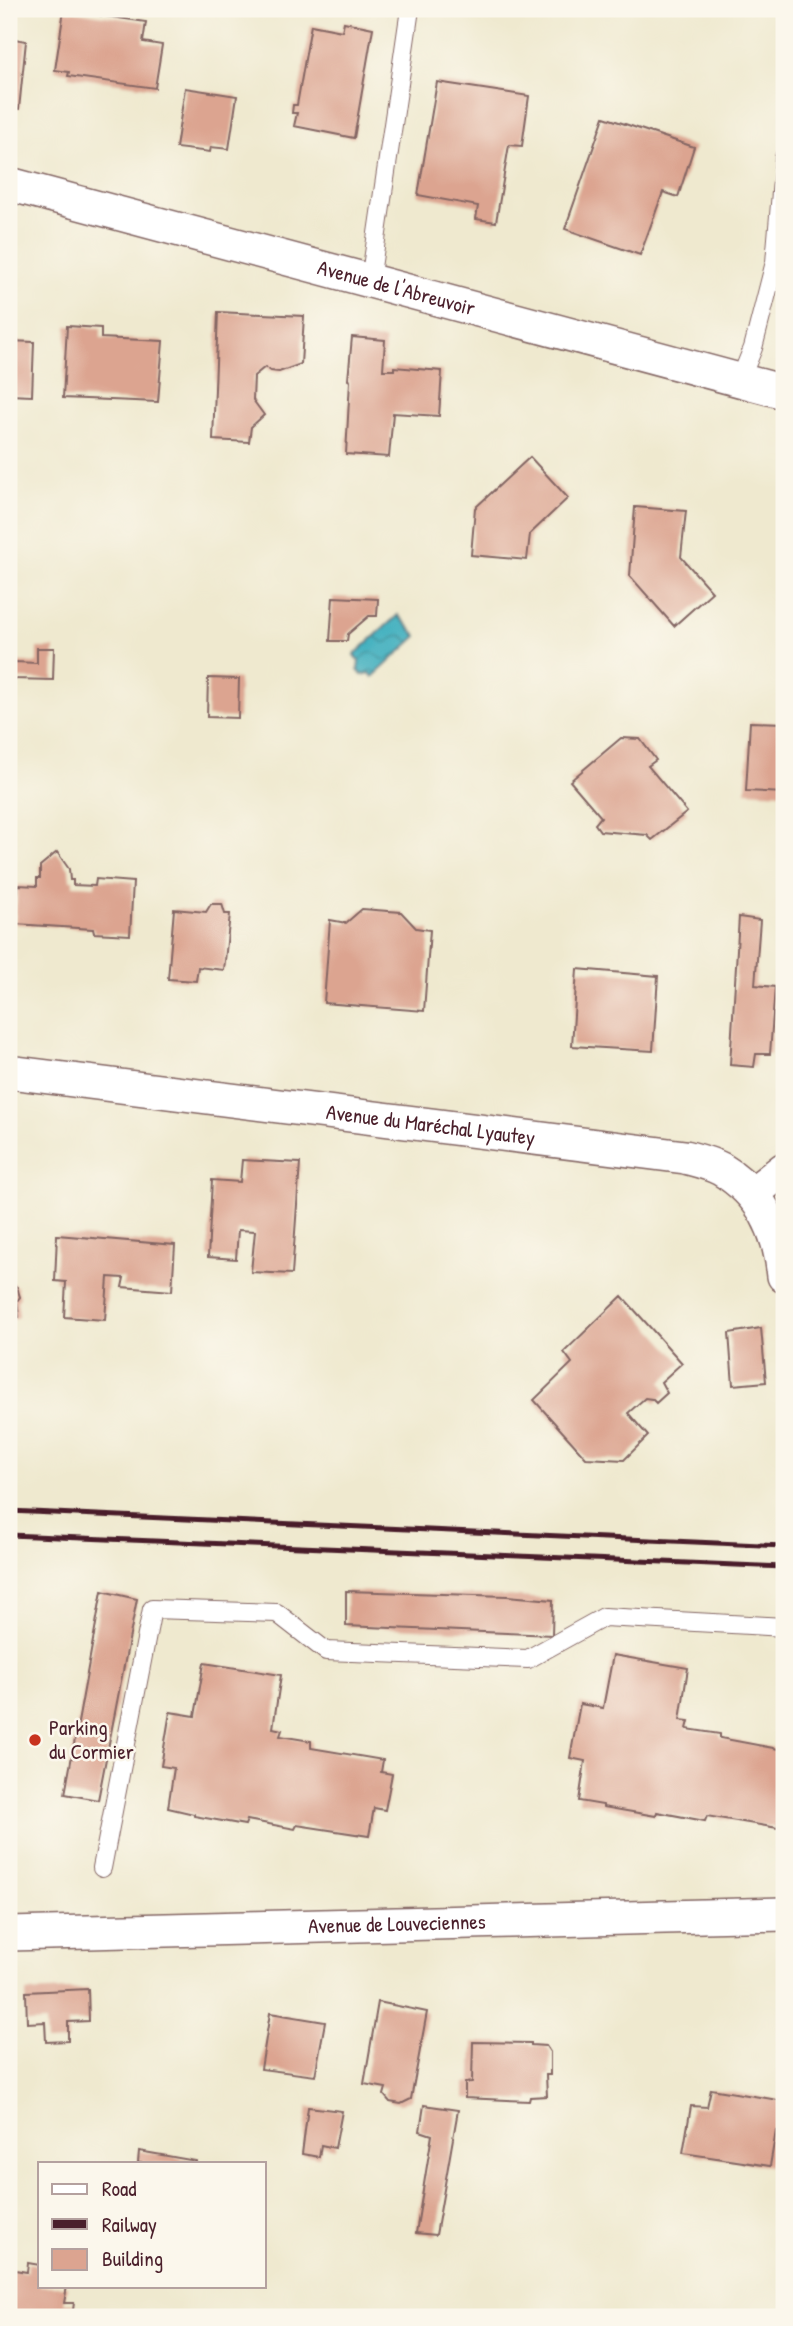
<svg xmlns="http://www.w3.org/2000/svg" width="793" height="2326" viewBox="0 0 793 2326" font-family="'Patrick Hand',sans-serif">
<defs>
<pattern id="water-waves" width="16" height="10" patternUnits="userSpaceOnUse" patternTransform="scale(1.75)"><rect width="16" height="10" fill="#42b0bf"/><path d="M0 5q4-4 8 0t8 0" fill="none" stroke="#398f9b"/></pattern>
</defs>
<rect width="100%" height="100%" fill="#fbf7ec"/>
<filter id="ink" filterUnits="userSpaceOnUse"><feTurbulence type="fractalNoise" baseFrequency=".0143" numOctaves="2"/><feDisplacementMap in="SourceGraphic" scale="14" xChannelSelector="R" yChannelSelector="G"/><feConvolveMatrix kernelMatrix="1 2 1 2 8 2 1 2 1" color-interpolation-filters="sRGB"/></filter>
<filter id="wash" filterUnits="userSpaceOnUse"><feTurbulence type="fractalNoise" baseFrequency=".00686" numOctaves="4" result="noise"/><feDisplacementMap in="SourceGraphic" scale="28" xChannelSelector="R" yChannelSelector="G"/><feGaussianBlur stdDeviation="1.57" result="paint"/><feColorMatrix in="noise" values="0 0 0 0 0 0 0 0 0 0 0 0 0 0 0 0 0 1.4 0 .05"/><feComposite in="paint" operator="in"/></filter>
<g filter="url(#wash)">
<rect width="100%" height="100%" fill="#efe9cf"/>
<!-- water -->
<path fill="url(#water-waves)" stroke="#466875" stroke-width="2" d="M398 615 417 636 373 677 370 673 362 675 358 670 359 661 354 655Z"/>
<g id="blocks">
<!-- building -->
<path fill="#dca490" d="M64 10 146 22 143 42 162 45 155 88 68 76 69 72 55 70Z
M344 22 373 28 354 138 294 126 297 113H292L293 105H297L311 25 342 31Z
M9 38 26 41 19 109 9 108Z
M437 82 529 96 522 146 509 145 496 222 476 219 478 206 418 195Z
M185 88 237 96 229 149 211 147 210 152 176 148Z
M604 117 694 147 678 197 663 192 640 255 565 229Z
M218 312 304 316 301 364 279 372 271 371 265 367 254 376 253 400 264 415 251 427 249 442 213 440Z
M67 326 101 328V338L163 341 158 402 63 398Z
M352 337 385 340 383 370H394V367L442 371 439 416 393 413 389 457 346 454 350 381 348 380Z
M9 341 34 342 32 396 9 395Z
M530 457 568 498 530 534 527 560 471 555 475 508Z
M635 507 686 511 681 557 712 592 674 626 630 576Z
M333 597 378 599 377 616H369L348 634 347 641H330Z
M37 648H54L53 680 14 679V662L37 663Z
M208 678 239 679 238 718 207 717Z
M750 722 784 723V793L746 791Z
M621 738 640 739 656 760 648 766 687 812 652 840 647 835 600 831 595 824 601 817 570 781Z
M57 852 69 869 70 880H73V885L95 886 96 879 133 882 130 935 94 933 93 929 15 924 18 885 37 886V878H40V866Z
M211 904H222L225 914H230L224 970 198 967 196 981 168 979 174 909 206 912Z
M362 909 401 912 416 928 430 930 424 1011 324 1003 330 920 346 923Z
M739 917 760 920 755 985 775 987 770 1054H756L754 1067 730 1065Z
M577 969 658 976 653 1051 572 1046Z
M242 1160 300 1163 292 1274 251 1272 255 1231 238 1230 236 1259 208 1257 212 1180 240 1182Z
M57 1235 175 1245 172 1291 122 1287 124 1278 108 1277 105 1320 64 1317 66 1282 55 1281Z
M9 1281 17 1287 20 1297 17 1301 19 1317 9 1320Z
M622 1296 682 1363 661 1382 667 1393 656 1403 652 1399 645 1398 628 1413 648 1436 624 1460 586 1458 534 1400 572 1363 564 1352Z
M761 1328 766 1382 733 1385 729 1333Z
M102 1591 137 1599 98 1800 65 1794Z
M346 1591 507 1596 553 1600 552 1635 346 1626Z
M613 1655 688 1668 680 1720 689 1721 687 1729 720 1734V1738L784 1750V1798L778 1828 707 1816 705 1821 657 1812 656 1816 603 1807V1805L579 1801 585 1761 570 1758 580 1704 603 1708Z
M204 1663 281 1675 273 1728 282 1730 280 1736 311 1741V1748L383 1760 381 1772 392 1774 385 1810 374 1808 369 1836 297 1825 295 1829 247 1820 245 1825 194 1816V1814L168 1808 174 1768 161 1766 170 1712 195 1716Z
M88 1989 89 2021 68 2022V2041L46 2042 45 2022 27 2023 26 1992Z
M378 2002 427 2012 411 2099 401 2104 390 2102 384 2095 386 2088 364 2084Z
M270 2013 325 2022 315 2076 261 2069Z
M473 2042 531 2043V2045L546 2046 550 2052V2075H546L547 2096 530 2097 529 2101 465 2098V2083L472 2082Z
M711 2089 784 2101V2130L776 2131 770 2166 683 2153 691 2106 707 2107Z
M424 2105 458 2110 436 2235 416 2233 432 2135 420 2131Z
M308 2107 342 2111 335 2148 321 2145 319 2157 302 2154Z
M139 2151 196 2161V2163H138Z
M28 2263 40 2265V2286H67L64 2303H74L72 2317H9V2269L27 2272Z"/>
</g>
</g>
<g filter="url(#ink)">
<use href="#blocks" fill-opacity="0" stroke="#846664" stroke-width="2"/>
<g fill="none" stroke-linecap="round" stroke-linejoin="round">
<defs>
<path id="lane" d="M370 281 410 9
M740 380 753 348 775 262 784 157
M102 1868 152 1609 277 1613 326 1651 528 1659 604 1617 784 1627"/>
<g id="street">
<path id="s1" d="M9 184 784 392"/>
<path id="s2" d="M9 1072 685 1157C696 1160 710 1163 721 1169 762 1194 779 1229 784 1276"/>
<path d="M753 1193 784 1169"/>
<path id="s3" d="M9 1934 784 1914"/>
</g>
</defs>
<!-- lane casing -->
<use href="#lane" stroke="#846664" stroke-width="20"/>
<!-- street casing -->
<use href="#street" stroke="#846664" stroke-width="36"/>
<!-- lane -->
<use href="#lane" stroke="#fff" stroke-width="18"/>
<!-- street -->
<use href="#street" stroke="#fff" stroke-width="33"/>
<!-- rail -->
<path stroke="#4a1f2b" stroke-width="5" d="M9 1511 784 1546
M9 1535 784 1567"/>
</g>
</g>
<!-- markers -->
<circle fill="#c8321e" stroke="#fbf7ec" stroke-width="2.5" cx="35" cy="1740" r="7"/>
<g text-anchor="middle" stroke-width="5" stroke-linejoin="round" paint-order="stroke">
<!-- street labels -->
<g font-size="21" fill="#4a1f2b" stroke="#fbf7ec">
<text dy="7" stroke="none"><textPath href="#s1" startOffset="401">Avenue de l'Abreuvoir</textPath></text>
<text dy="7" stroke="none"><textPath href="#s2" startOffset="425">Avenue du Maréchal Lyautey</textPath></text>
<text dy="7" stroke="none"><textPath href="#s3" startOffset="388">Avenue de Louveciennes</textPath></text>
</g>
<!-- poi labels -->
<g font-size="21" fill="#4a1f2b" stroke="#fbf7ec" text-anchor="start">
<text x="49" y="1735">Parking<tspan x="49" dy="24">du Cormier</tspan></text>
</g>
</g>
<!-- margin -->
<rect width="793" height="2326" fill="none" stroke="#fbf7ec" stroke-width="35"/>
<!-- legend -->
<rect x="38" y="2162" width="228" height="126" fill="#fbf7ec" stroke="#b4a19f" stroke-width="2"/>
<rect x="52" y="2184" width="35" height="10" fill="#ffffff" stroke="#b4a19f" stroke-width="2"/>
<text x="102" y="2196" font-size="21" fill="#4a1f2b">Road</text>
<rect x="52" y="2219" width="35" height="10" fill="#4a1f2b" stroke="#b4a19f" stroke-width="2"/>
<text x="102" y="2232" font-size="21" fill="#4a1f2b">Railway</text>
<rect x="52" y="2249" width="35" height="21" fill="#dca490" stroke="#b4a19f" stroke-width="2"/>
<text x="102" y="2266" font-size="21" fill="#4a1f2b">Building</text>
</svg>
